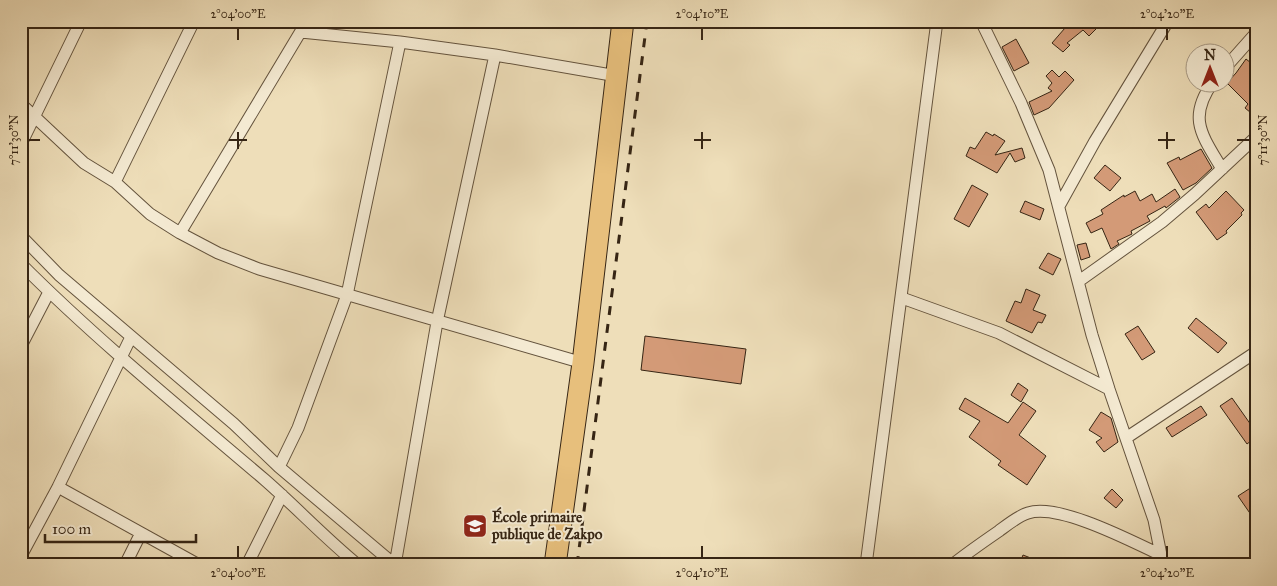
<svg xmlns="http://www.w3.org/2000/svg" width="1277" height="586" viewBox="0 0 1277 586" font-family="'IM FELL Great Primer',serif">
<rect width="100%" height="100%" fill="#eedeb9"/>
<filter id="stains"><feTurbulence type="fractalNoise" baseFrequency=".004" numOctaves="4"/><feColorMatrix values="0 0 0 0 .2 0 0 0 0 .09 0 0 0 0 .02 0 0 0 .5 -.17"/></filter>
<radialGradient id="worn" r=".72"><stop offset=".6" stop-color="#630" stop-opacity="0"/><stop offset="1" stop-color="#630" stop-opacity=".3"/></radialGradient>
<!-- building -->
<path fill="#d39a77" stroke="#362514" d="M1062 21H1104L1089 36 1083 30 1067 43 1070 45 1063 52 1052 43 1065 28Z
M1016 39 1029 63 1014 71 1002 47Z
M1246 59 1256 67V117L1245 108 1248 104 1227 83 1236 73Z
M1052 70 1059 77 1065 71 1074 80 1049 108 1034 115 1029 102 1052 91 1048 88 1052 83 1046 76Z
M986 132 993 136 994 134 1005 141 995 155 1022 148 1025 158 1015 162 1010 153 997 173 966 156 970 147 975 149Z
M1201 149 1212 168 1196 183 1183 190 1167 163 1179 157 1180 160Z
M1105 165 1121 178 1110 191 1094 178Z
M972 185 988 194 969 227 954 219Z
M1175 189 1180 197 1166 208 1165 206 1147 216 1150 221 1131 231 1132 234 1117 241 1119 244 1111 249 1102 228 1091 233 1086 223 1103 214 1101 210 1124 195V197L1135 191 1140 201 1152 194 1156 202Z
M1226 191 1244 210 1241 213 1242 215 1226 231 1227 233 1217 240 1196 212 1206 204 1209 208Z
M1025 201 1044 209 1040 220 1020 212Z
M1086 243 1090 257 1081 260 1077 245Z
M1048 253 1061 259 1053 275 1039 268Z
M1026 289 1040 295 1033 310 1046 315 1042 323 1038 322 1032 333 1006 321 1015 301 1021 303Z
M1196 318 1227 343 1218 353 1188 328Z
M1138 326 1155 352 1142 360 1125 334Z
M645 336 746 349 741 384 641 370Z
M1018 383 1028 390 1021 402 1011 395Z
M965 398 1008 423 1023 402 1036 411 1019 435 1046 456 1027 485 998 465 1001 461 969 437 980 421 959 409Z
M1232 398 1256 432V437L1247 444 1220 406Z
M1201 406 1207 415 1172 437 1166 428Z
M1101 412 1111 418 1118 442 1104 452 1096 442 1102 438 1089 430Z
M1252 487 1256 493V522L1238 496Z
M1112 489 1123 500 1116 508 1104 498Z
M1023 555 1046 564V565H1019Z"/>
<g fill="none" stroke-linecap="round" stroke-linejoin="round">
<defs>
<path id="street" d="M981 21 1021 103 1049 170 1092 335 1109 389 1154 520 1163 565
M301 32 400 42 495 55 617 76
M1224 69 1256 33
M1213 82C1187 118 1202 135 1222 169
M21 104 84 163 115 182 150 214 180 233 218 253 259 269 583 363
M21 144 81 21
M115 182 194 21
M1059 206 1095 141 1168 21
M180 233 307 21
M21 236 59 275 234 424 279 467 395 565
M21 264C98 341 183 410 265 480 297 508 325 538 358 565
M1079 281 1162 222 1195 194 1256 137
M902 298 999 333 1109 389
M21 346 49 292
M1126 438 1256 352
M279 467 298 428 347 295 400 42
M58 487 199 565
M21 556 58 487 131 337
M125 565 141 533
M247 565 282 495
M395 565 437 322 495 55
M866 565 937 21
M952 565C967 553 983 542 999 531 1007 525 1018 516 1028 513 1059 503 1131 541 1161 555"/>
<path id="highway" d="M555 565 583 363 623 21"/>
</defs>
<!-- street casing -->
<use href="#street" stroke="#64533d" stroke-width="13"/>
<!-- highway casing -->
<use href="#highway" stroke="#362514" stroke-width="23"/>
<!-- street -->
<use href="#street" stroke="#f4ead2" stroke-width="11"/>
<!-- highway -->
<use href="#highway" stroke="#e7bf7c" stroke-width="21"/>
<!-- rail -->
<path stroke="#362514" stroke-width="3" stroke-dasharray="9 9" stroke-linecap="butt" d="M577 565 647 21"/>
</g>
<!-- ticks -->
<path fill="none" stroke="#362514" stroke-width="2" d="M238 28V40M702 28V40M1167 28V40M238 132V149M702 132V149M1167 132V149M28 140H40M229 140H247M694 140H711M1158 140H1175M1237 140H1250M238 546V558M702 546V558M1167 546V558"/>
<!-- icons -->
<defs>
<symbol id="school-square" viewBox="-11 -11 22 22"><rect x="-9" y="-9" width="18" height="18" rx="4" fill="#8f2418" stroke="#f4ead2"/><path d="M0-5L7-2L0 1L-7-2ZM-4 1L0 2.5L4 1V4Q0 6-4 4Z" fill="#fff"/></symbol>
</defs>
<g fill-rule="evenodd">
<use href="#school-square" x="461" y="512" width="28" height="28"/>
</g>
<g text-anchor="middle" stroke-width="4" stroke-linejoin="round" paint-order="stroke">
<!-- poi labels -->
<g font-size="15" font-weight="bold" fill="#362514" stroke="#f4ead2" text-anchor="start">
<text x="492" y="522">École primaire<tspan x="492" dy="17">publique de Zakpo</tspan></text>
</g>
</g>
<!-- margin -->
<rect width="1277" height="586" fill="none" stroke="#eedeb9" stroke-width="55"/>
<!-- north arrow -->
<g transform="translate(1210 68)"><circle r="24" fill="#f4ead2" stroke="#a89b86"/>
<path d="M0-4L9 19L0 12L-9 19Z" fill="#8f2418"/>
<text y="-8" font-size="14" font-weight="bold" text-anchor="middle" fill="#362514">N</text>
</g>
<!-- scale -->
<path d="M45 534v8h151v-8" fill="none" stroke="#362514" stroke-width="2.5"/>
<text x="52" y="534" font-size="15" fill="#362514" stroke="#f4ead2" stroke-width="4" paint-order="stroke">100 m</text>
<rect x="28" y="28" width="1222" height="530" fill="none" stroke="#362514" stroke-width="2"/>
<g font-size="12" text-anchor="middle" fill="#362514">
<text x="238" y="18">2°04'00"E</text>
<text x="702" y="18">2°04'10"E</text>
<text x="1167" y="18">2°04'20"E</text>
<text transform="translate(14 140) rotate(-90)" y="4">7°11'30"N</text>
<text transform="translate(1263 140) rotate(-90)" y="4">7°11'30"N</text>
<text x="238" y="577">2°04'00"E</text>
<text x="702" y="577">2°04'10"E</text>
<text x="1167" y="577">2°04'20"E</text>
</g>
<rect width="100%" height="100%" filter="url(#stains)"/>
<rect width="100%" height="100%" fill="url(#worn)"/>
</svg>
